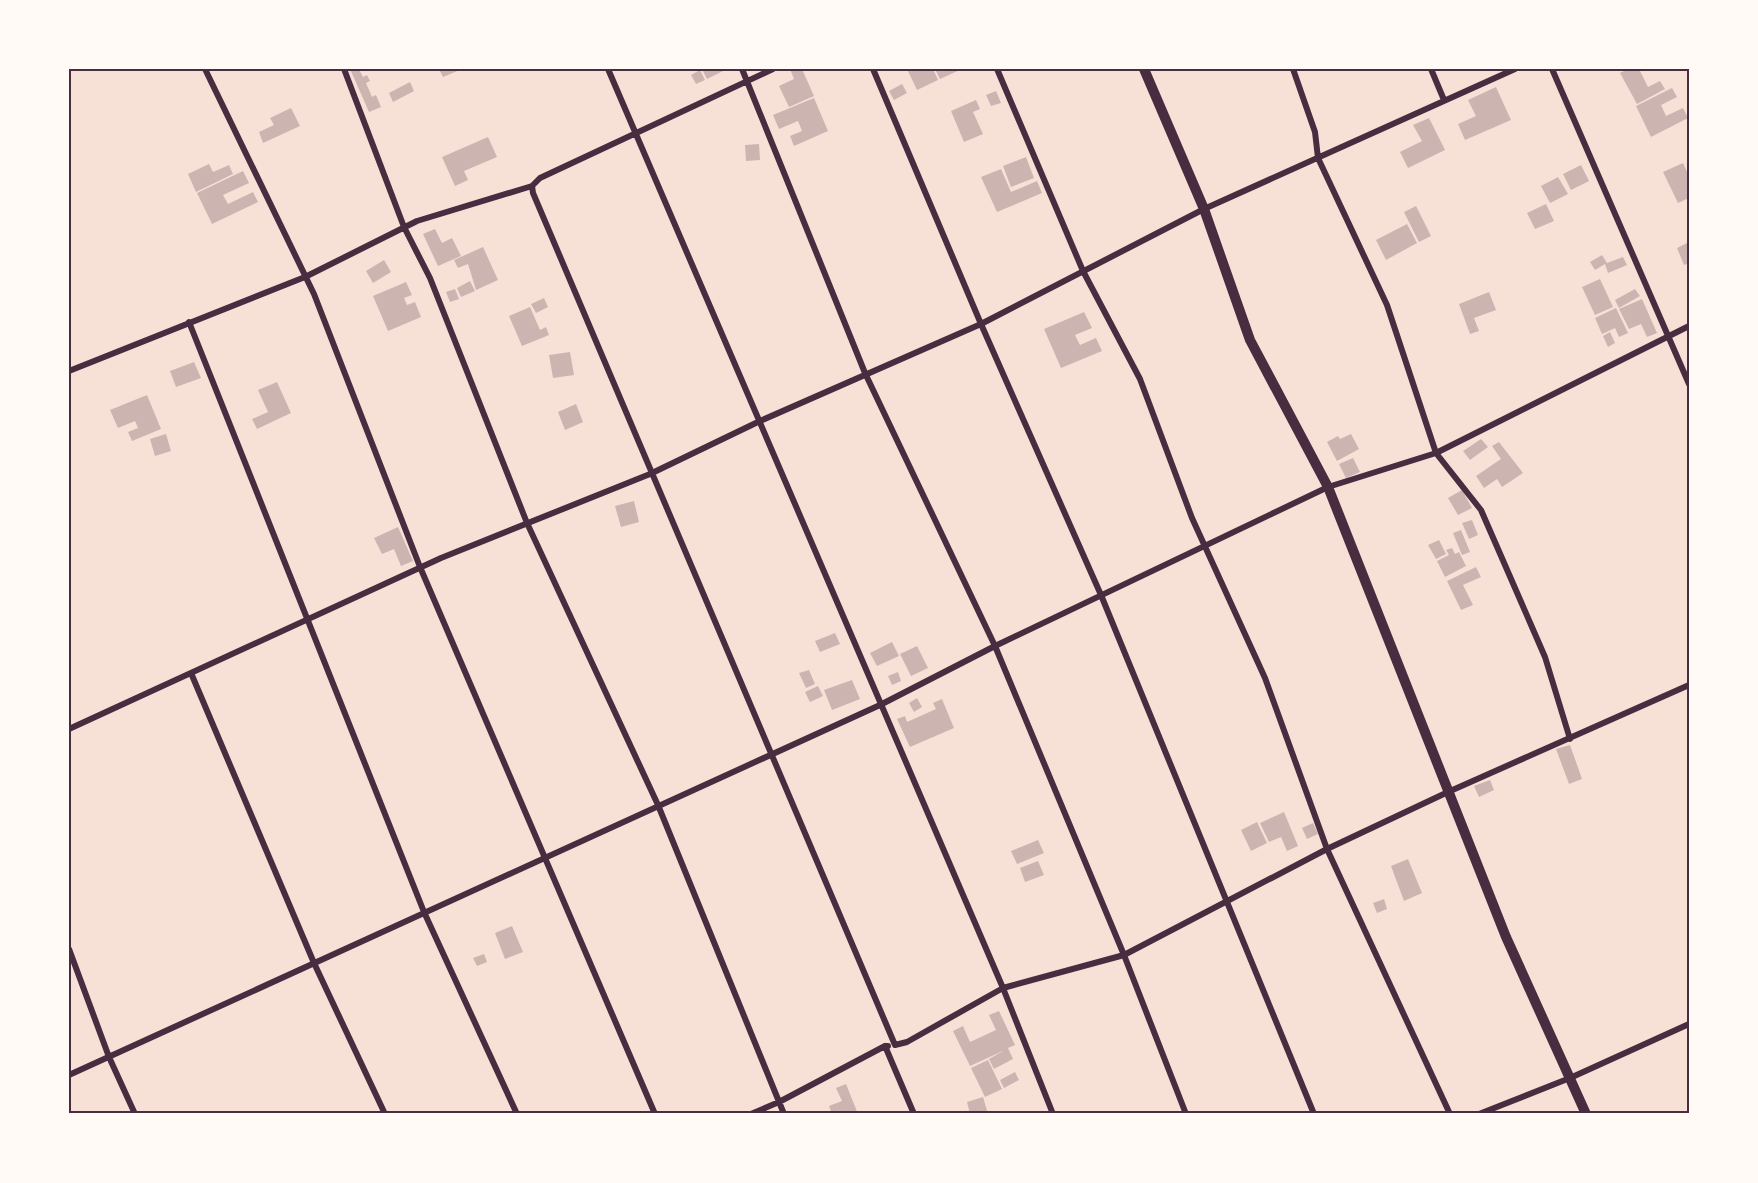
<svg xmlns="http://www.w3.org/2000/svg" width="1758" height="1183" viewBox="0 0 1758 1183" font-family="'Space Grotesk',sans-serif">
<rect width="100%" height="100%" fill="#f7e1d7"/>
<!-- building -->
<path fill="#ccb4b1" d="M350 69H365L360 71 363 77 367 75 370 81 366 83 372 97 376 95 381 107 369 112Z
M439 69H462L443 77Z
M702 69H727L707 79Z
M790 69H802L814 96 789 107 779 86 794 79Z
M907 69H933L938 80 917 90Z
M935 69H962L940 79Z
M1628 69H1639L1648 87 1660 81 1665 89 1637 104 1620 73Z
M700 70 705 80 696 84 691 75Z
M410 82 414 91 393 102 389 93Z
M902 84 907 93 894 100 889 91Z
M1496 87 1511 120 1465 140 1458 124 1476 116 1468 100Z
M1672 88 1677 97 1661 105 1666 116 1683 108 1688 118 1651 137 1636 106Z
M996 91 1001 103 991 106 986 95Z
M814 98 828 131 794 146 790 136 802 131 798 121 779 129 773 115Z
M976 100 980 109 973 112 983 134 964 142 951 111Z
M291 108 300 126 263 143 259 132 274 125 270 118Z
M1429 118 1445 150 1408 168 1400 152 1422 141 1413 125Z
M488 137 497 157 464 171 468 180 455 186 442 157Z
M759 144 760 160 746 161 745 145Z
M1026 157 1034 178 1011 187 1003 166Z
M1683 163 1689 176V198L1678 203 1663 172Z
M209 164 213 172 229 165 233 174 196 192 188 174Z
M1581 165 1589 181 1571 190 1563 174Z
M1001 169 1011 192 1037 181 1042 193 997 212 981 177Z
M243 171 249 183 223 195 228 204 253 192 258 202 212 224 197 193Z
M1558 177 1568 194 1550 203 1541 186Z
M1546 204 1554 221 1535 229 1527 213Z
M1416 206 1431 236 1419 242 1404 212Z
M1407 224 1417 243 1386 260 1376 240Z
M435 229 442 243 452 238 461 256 438 266 423 234Z
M1689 242V263L1684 265 1677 248Z
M483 247 498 280 476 290 468 264 458 268 454 260Z
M1602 255 1607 263 1623 257 1627 265 1608 273 1605 264 1595 270 1590 262Z
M384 260 391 272 373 283 366 271Z
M1600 279 1613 307 1595 315 1582 287Z
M470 281 475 291 461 297 457 288Z
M406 282 412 295 404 298 407 305 415 302 421 317 388 331 373 296Z
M455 289 459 299 450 302 446 292Z
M1635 289 1640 296 1619 308 1615 300Z
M1489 292 1496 310 1474 318 1479 331 1470 334 1459 304Z
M544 298 548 307 536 313 531 304Z
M1642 299 1657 333 1647 337 1641 324 1629 329 1619 309Z
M530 307 540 330 546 327 549 335 522 346 509 316Z
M1616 308 1628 333 1619 337 1615 328 1602 334 1595 318Z
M1084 312 1092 328 1075 335 1080 345 1096 338 1102 351 1061 368 1044 329Z
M1610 332 1615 343 1608 347 1603 336Z
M570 352 574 375 553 378 549 355Z
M194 362 201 378 176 387 170 371Z
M277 382 291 413 257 429 252 419 268 412 258 390Z
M147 395 161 429 132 441 128 432 138 428 135 421 118 428 110 410Z
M576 404 583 422 565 430 558 412Z
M166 434 171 451 155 456 150 439Z
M1351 434 1359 449 1337 461 1327 442 1338 436 1340 439Z
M1481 439 1488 447 1470 460 1463 451Z
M1499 442 1523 473 1502 487 1497 479 1484 488 1476 476 1501 459 1492 446Z
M1353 458 1360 472 1346 478 1339 464Z
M1462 490 1472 508 1458 515 1448 498Z
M634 501 639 522 621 527 615 506Z
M1472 520 1478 535 1469 539 1462 523Z
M398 527 413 561 401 566 394 549 382 554 374 538Z
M1461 530 1470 552 1462 555 1453 533Z
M1439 540 1446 554 1436 559 1428 545Z
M1452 548 1455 554 1459 552 1466 566 1445 577 1437 561 1449 555 1446 550Z
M1476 567 1481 577 1463 585 1473 605 1461 610 1447 581Z
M835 633 840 644 820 652 815 641Z
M892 642 899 656 877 666 870 653Z
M917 646 928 668 911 676 900 654Z
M809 670 815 684 806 688 799 673Z
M898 672 901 681 892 685 888 676Z
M852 680 860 699 832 710 824 690Z
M818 686 823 696 810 702 805 692Z
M917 698 922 707 914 712 909 703Z
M942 699 954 728 910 747 897 719 905 716 907 722 936 709 933 703Z
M1570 745 1582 779 1569 784 1556 749Z
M1490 780 1494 790 1479 797 1474 786Z
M1284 812 1298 846 1287 851 1281 837 1269 842 1260 823Z
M1257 822 1267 843 1251 851 1241 830Z
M1313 823 1318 834 1307 839 1302 828Z
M1038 840 1044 853 1017 864 1011 851Z
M1408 859 1422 893 1404 901 1391 866Z
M1038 861 1044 875 1025 882 1020 868Z
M1384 899 1387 909 1377 913 1373 903Z
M512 926 523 952 505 959 495 933Z
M484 954 487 962 477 966 473 958Z
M999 1011 1015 1045 1008 1048 1013 1059 994 1069 989 1059 1005 1050 970 1066 953 1031 963 1026 970 1042 996 1030 989 1015Z
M988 1060 1002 1089 985 1097 971 1068Z
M1015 1072 1019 1080 1004 1088 1000 1080Z
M846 1084 858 1114H832L829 1106 842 1101 836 1088Z
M983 1097 988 1114H970L967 1102Z"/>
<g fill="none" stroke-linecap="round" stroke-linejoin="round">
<!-- minor -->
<path stroke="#4a2c40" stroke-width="6" d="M205 69 314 294 420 567 655 1114
M344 69 404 227 430 278 527 523 658 805 784 1114
M608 69 1003 988 1053 1114
M742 69 865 373 995 646 1124 955 1186 1114
M773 69 540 178 532 186 533 193 895 1045 907 1042 1003 988 1124 955 1327 849 1448 792 1689 685
M873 69 981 324 1101 595 1314 1114
M997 69 1083 271 1140 379 1192 518 1265 678 1327 849 1450 1114
M1293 69 1315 132 1318 158 1387 305 1436 453 1481 510 1545 657 1570 739
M1431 69 1444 100
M1552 69 1689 384
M189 322 424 912 517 1114
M69 371 305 277 417 221 532 186
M191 673 314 963 385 1114
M69 729 441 558 650 474 760 421 981 324 1204 209 1515 69
M69 949 109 1057 135 1114
M888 1046H885L914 1114
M69 1075 880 705 995 646 1328 487 1436 453 1689 326
M751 1114 779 1102 885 1046
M1479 1114 1570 1078 1689 1024"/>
<!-- tertiary -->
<path stroke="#4a2c40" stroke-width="10" d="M1144 69 1204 209 1250 340 1328 487 1506 937 1586 1114"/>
</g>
<!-- border -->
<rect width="1758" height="1183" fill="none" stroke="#fffaf5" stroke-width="141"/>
<rect x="70" y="70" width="1618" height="1042" fill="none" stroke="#4a2c40" stroke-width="2"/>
</svg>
